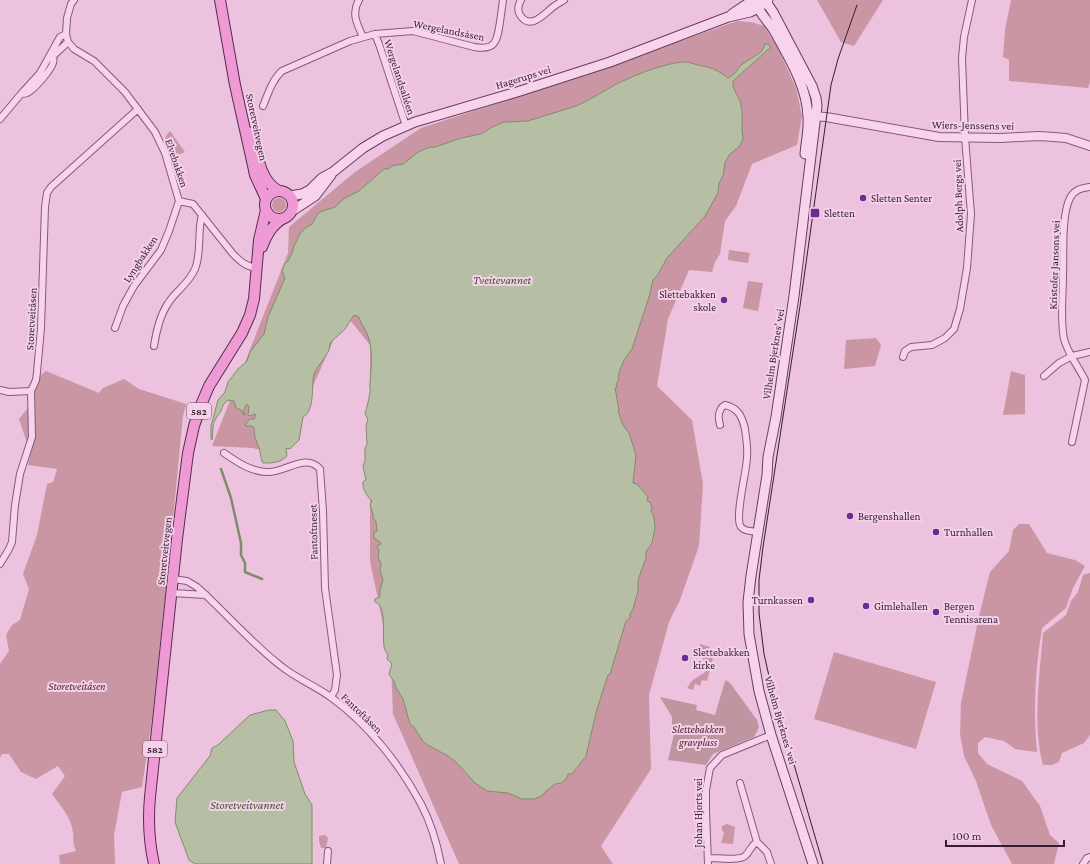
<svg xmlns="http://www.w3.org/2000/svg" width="1090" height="864" viewBox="0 0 1090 864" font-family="'Crimson Pro',serif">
<rect width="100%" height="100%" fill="#ecc2df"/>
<!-- green -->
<path fill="#ca96a4" d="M817 0H883L854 46 841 42Z
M1011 0H1090V82L1088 88 1009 81V60L1003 57 1005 30Z
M737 21 751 22 764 26 778 48 796 88 802 116 797 145 752 164 736 206 725 221 720 254 715 262 712 272 689 270 668 319 657 386 692 420 703 484 699 546 680 600 669 622 649 695 651 769 601 846 613 864H459L393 714 391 663 370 561V345L345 314 282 456 253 448 212 446 288 253 289 227 355 172 421 128 590 73Z
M170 131 185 152 170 159C166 147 160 141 170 131Z
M272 205a7 7 0 1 1 14 0a7 7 0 1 1-14 0Z
M729 250 750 253 748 263 728 260Z
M748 281 763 283 758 311 743 308Z
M876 338 881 345 875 366 844 369 846 340Z
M46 371 99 393 103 388 124 379 139 389 186 404 183 416 169 560 151 727 142 787 122 792 114 835 115 864H60L59 855 76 851C72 842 74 841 73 832 71 817 60 805 52 794L65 776 58 766 36 779 21 772 9 754H2L0 758V664L9 651 6 635 12 625 20 620 29 589 23 574 37 535 47 484 53 482 57 469 28 465 33 442 27 443 19 419 27 409 37 378Z
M1011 371 1025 375V414L1003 415Z
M1019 524H1029L1047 553 1075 560 1085 566 1073 588 1066 608 1042 628C1035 669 1033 711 1037 752L1015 749 1004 741 985 737 978 743V753L987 764 1022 781 1040 806 1050 835 1059 843 1054 864H1012L991 825 976 781 964 756 960 734 961 703 979 616 990 572 1009 551 1013 530Z
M1090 573V735L1084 743 1062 753 1059 762 1052 765H1043C1032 725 1040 673 1043 633L1066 615 1071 601 1078 592 1083 575Z
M700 644 710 647 709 652 714 654 707 681 702 680 700 686 695 684 693 690 687 688C689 686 689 684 691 682 696 676 705 675 708 668L698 650Z
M834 652 936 682 916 749 814 719Z
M727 824 735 827 733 844 721 843 724 833 722 830V826Z
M325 835 328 838 326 848H321L319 841V836Z"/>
<!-- cemetery -->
<path fill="#bf95a0" d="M726 680 730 683 757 720 759 727 754 737 713 754 706 765 668 760 675 730 672 724V717L660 697 697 705 696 710 715 715 725 681Z"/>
<!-- water -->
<path fill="#b6bfa4" stroke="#808d6b" d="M766 43 771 47 733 81V87L740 101 742 110V130L743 139 739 147 729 155 725 163 723 176 719 183 718 193 705 216 667 258 657 276 653 280 649 297 632 349 624 360 619 372 618 382 616 384 617 387 615 388 619 410 618 411 623 425 629 433 636 455 633 483 637 484 648 497 647 501 650 502 652 508 651 511 654 517 655 528 652 543 646 552V558L638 580V591L633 609 630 614V618L626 621 610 674 608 675 597 709 586 756 572 774H568L567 778 561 783 555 784 545 792 542 796 534 799H522L508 793 487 791 475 783 456 762 448 756 426 744 422 740 414 727 410 724 403 699 395 686V683L389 674 392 664 387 659 388 655C386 652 384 649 384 646 382 636 387 605 375 602V599L380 597V590L383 580 380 570 381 564 378 557 379 551 377 546 381 544 380 542 374 538V533L377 531 376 521 373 518V514L370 505 372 501C367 496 362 489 363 482L366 480 363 466 365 461V448L367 445 366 425 368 419 365 414C367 407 369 399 370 392 371 389 369 386 370 383 371 368 373 354 369 339 367 331 361 325 359 317L354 315 345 329 330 343C331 356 314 366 313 379 312 390 314 412 303 417L299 440 290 449 286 448 287 456C280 463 272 463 263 463L261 458 260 451 255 437 254 428 252 426H247L245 425 250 419H254L256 415 254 414 251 416 248 415 249 406 247 404 243 411 245 415H244L241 410 236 408 234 401 228 400 223 405C222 412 218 414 215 420 212 426 213 434 212 440L211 439V426L218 400 225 392 228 382 238 369 247 361 250 352 264 334 268 317 285 278 282 271 285 263 288 261 293 251V248L300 234 304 229 312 224 317 215 320 212 335 207 345 198 359 191 384 169H388L392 166 403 164 418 152 430 147H435L461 138 481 134 494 126 504 122 528 121 576 106C588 101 599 94 611 87 629 77 666 62 686 62 690 62 693 64 698 65 701 66 704 66 707 67 715 69 722 73 728 78L734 74 741 65 761 52Z
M269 710H276L285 721 293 741 294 762 305 794 312 805V864H195L189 860 175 822 177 798 210 756 212 748 218 745 250 715Z"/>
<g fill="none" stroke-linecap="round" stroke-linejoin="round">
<!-- stream -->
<path stroke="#808d6b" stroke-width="2.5" d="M221 469 231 498 241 543V555L245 563V572L262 579"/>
<defs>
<path id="minor" d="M74 0 71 4 67 18 66 34 68 42 74 49 94 61 125 92 155 132 165 153 179 201 193 204 233 254C239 260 244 265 252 267
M359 0C351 13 357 24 363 37
M521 0C518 5 517 10 520 15 530 31 544 14 553 7 557 4 561 2 564 0
M375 34 380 47 406 126
M53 56 68 42
M21 94C23 94 25 94 27 93 34 90 51 70 53 63 54 59 54 56 51 53
M263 106C268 94 272 80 282 71L350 41 375 34 413 31 474 47C496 51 497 41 500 22 501 15 502 8 503 0
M0 119 21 94 40 73 60 37 66 34
M115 328 123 306 134 286 161 250 169 231 179 201
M154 346C156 333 160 316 167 305 175 291 188 285 195 269 202 252 197 232 202 215
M903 357 905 351 911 347 932 345 945 338 954 329 960 309 967 268 971 214 965 137 962 58 964 37 972 0
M1044 376 1059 363 1072 356 1090 352
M0 390 9 392 31 391
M720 425C718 418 718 409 725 405 738 408 742 416 745 429 746 438 748 447 747 457 747 471 734 518 741 527 745 532 753 531 758 532
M1072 442 1085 380C1078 366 1068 354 1064 339 1060 319 1063 295 1063 275 1064 254 1061 216 1070 198 1074 190 1081 188 1090 187
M224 453C237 462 250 471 266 472 284 474 305 452 320 469L323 511 325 588 337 675 335 690 331 697
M0 564 9 549 12 542 15 505 20 474 32 437 31 391 36 380 37 372 41 328 45 207 47 193 51 187 138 109
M173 579 187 581 197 587C226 613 250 642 281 666 297 679 316 686 332 698 369 725 400 765 421 804 431 823 437 843 441 864
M172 593 206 595
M740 783 757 842
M708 858C716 858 739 861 745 856 751 851 749 847 757 842L767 852 771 864
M327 864 328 851
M708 864 706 811V790L710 768 722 755 771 735
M1083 864 1087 858 1090 857"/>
<path id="tertiary" d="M810 116 826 117 939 137 1001 138 1038 136 1054 137 1066 138 1090 146"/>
<path id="secondary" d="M761 0 766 2 773 12 812 86 816 98 817 106 794 296 776 417 768 457 767 475 751 576 748 602 749 634 759 691 771 735 813 864
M757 4C758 12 770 23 775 32 789 58 807 86 808 117 809 129 806 142 805 154
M732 14 753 0
M290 196 302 194 310 190 322 178 333 172 363 148 383 136 415 122 517 92 610 62 728 17 750 12 758 8 768 0
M292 211 315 196 331 175"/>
<path id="primary" d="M220 0 235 85 252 161 255 175 266 199
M253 132C257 152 259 181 279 191
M265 205a14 14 0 1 1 28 0a14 14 0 1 1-28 0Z
M262 247C267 234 272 225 284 218
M154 864C149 842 148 819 150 797L177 539 188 453 194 426 201 405 209 386 242 333 250 315 254 299 259 240 266 210"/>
</defs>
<!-- minor casing -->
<use href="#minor" stroke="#855a7f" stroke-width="8"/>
<!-- tertiary casing -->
<use href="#tertiary" stroke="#855a7f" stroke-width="10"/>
<!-- secondary casing -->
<use href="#secondary" stroke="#673d62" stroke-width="11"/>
<!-- primary casing -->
<use href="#primary" stroke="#532e50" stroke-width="12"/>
<!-- minor -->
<use href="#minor" stroke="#f8d4ec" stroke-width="6"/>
<!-- tertiary -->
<use href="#tertiary" stroke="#f8d4ec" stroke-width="8"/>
<!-- secondary -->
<use href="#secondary" stroke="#f8d4ec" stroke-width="9"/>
<!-- primary -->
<use href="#primary" stroke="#ef9ad5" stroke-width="10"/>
<!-- tram -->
<path stroke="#361d33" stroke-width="1" d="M823 864 772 689 764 654 759 613V580L763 547 800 306 831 85 838 59 857 5"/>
</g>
<!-- markers -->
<g fill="#6a2c92" stroke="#f4d1e9" stroke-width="1.5">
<circle cx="863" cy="198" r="4"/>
<rect x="810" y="208" width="10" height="10" rx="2"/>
<circle cx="724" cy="300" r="4"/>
<circle cx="850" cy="516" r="4"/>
<circle cx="936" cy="532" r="4"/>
<circle cx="811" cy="600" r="4"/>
<circle cx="866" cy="606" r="4"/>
<circle cx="936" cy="612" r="4"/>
<circle cx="685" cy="658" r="4"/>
</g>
<g text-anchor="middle" stroke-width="4" stroke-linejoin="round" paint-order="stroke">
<!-- shield labels -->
<g fill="#f4d1e9" stroke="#6f536a" stroke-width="1">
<rect x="187" y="403" width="24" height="16" rx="3"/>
<rect x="143" y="741" width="24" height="16" rx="3"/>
</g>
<g font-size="10" font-weight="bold" fill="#361d33">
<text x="199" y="415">582</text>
<text x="155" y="753">582</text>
</g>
<!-- street labels -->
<g font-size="11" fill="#361d33" stroke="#f4d1e9">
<text transform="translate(449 30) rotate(11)" y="4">Wergelandsåsen</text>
<text transform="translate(400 77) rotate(72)" y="4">Wergelandsalléen</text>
<text transform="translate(523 77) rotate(-17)" y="4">Hagerups vei</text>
<text transform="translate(973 125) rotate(1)" y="4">Wiers-Jenssens vei</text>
<text transform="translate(257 127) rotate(78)" y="4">Storetveitvegen</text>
<text transform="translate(177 163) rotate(71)" y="4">Elvebakken</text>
<text transform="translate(958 196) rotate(-92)" y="4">Adolph Bergs vei</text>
<text transform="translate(140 259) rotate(-57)" y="4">Lyngbakken</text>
<text transform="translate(1054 265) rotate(-88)" y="4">Kristofer Jansons vei</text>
<text transform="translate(31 319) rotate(-87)" y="4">Storetveitåsen</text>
<text transform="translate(773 354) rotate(-81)" y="4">Vilhelm Bjerknes' vei</text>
<text transform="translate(313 532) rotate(-91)" y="4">Fantoftneset</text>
<text transform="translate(164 551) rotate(-84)" y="4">Storetveitvegen</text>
<text transform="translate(362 713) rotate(44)" y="4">Fantoftåsen</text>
<text transform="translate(781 720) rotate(74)" y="4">Vilhelm Bjerknes' vei</text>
<text transform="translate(698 813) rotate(-90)" y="4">Johan Hjorts vei</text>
</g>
<!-- poi labels -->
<g font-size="11" fill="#361d33" stroke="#f4d1e9" text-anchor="start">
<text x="871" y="202">Sletten Senter</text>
<text x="824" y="217">Sletten</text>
<text x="716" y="298" text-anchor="end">Slettebakken<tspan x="716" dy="13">skole</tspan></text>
<text x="858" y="520">Bergenshallen</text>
<text x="944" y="536">Turnhallen</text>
<text x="803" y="604" text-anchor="end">Turnkassen</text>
<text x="874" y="610">Gimlehallen</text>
<text x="944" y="610">Bergen<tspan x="944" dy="13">Tennisarena</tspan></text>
<text x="693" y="656">Slettebakken<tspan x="693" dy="13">kirke</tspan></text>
</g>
<!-- park labels -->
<g font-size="11" font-style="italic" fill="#51252b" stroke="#f4d1e9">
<text x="77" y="690">Storetveitåsen</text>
<text x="698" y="733">Slettebakken<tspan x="698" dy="13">gravplass</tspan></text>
</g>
<!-- water labels -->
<g font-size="12" font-style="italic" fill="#3f552d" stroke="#f4d1e9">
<text x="502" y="284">Tveitevannet</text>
<text x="247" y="809">Storetveitvannet</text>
</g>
</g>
<!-- scale -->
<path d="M946 840v6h118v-6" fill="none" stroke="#361d33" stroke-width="2"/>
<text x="952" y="840" font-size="12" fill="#361d33" stroke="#f4d1e9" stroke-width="3" paint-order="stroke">100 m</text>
</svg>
